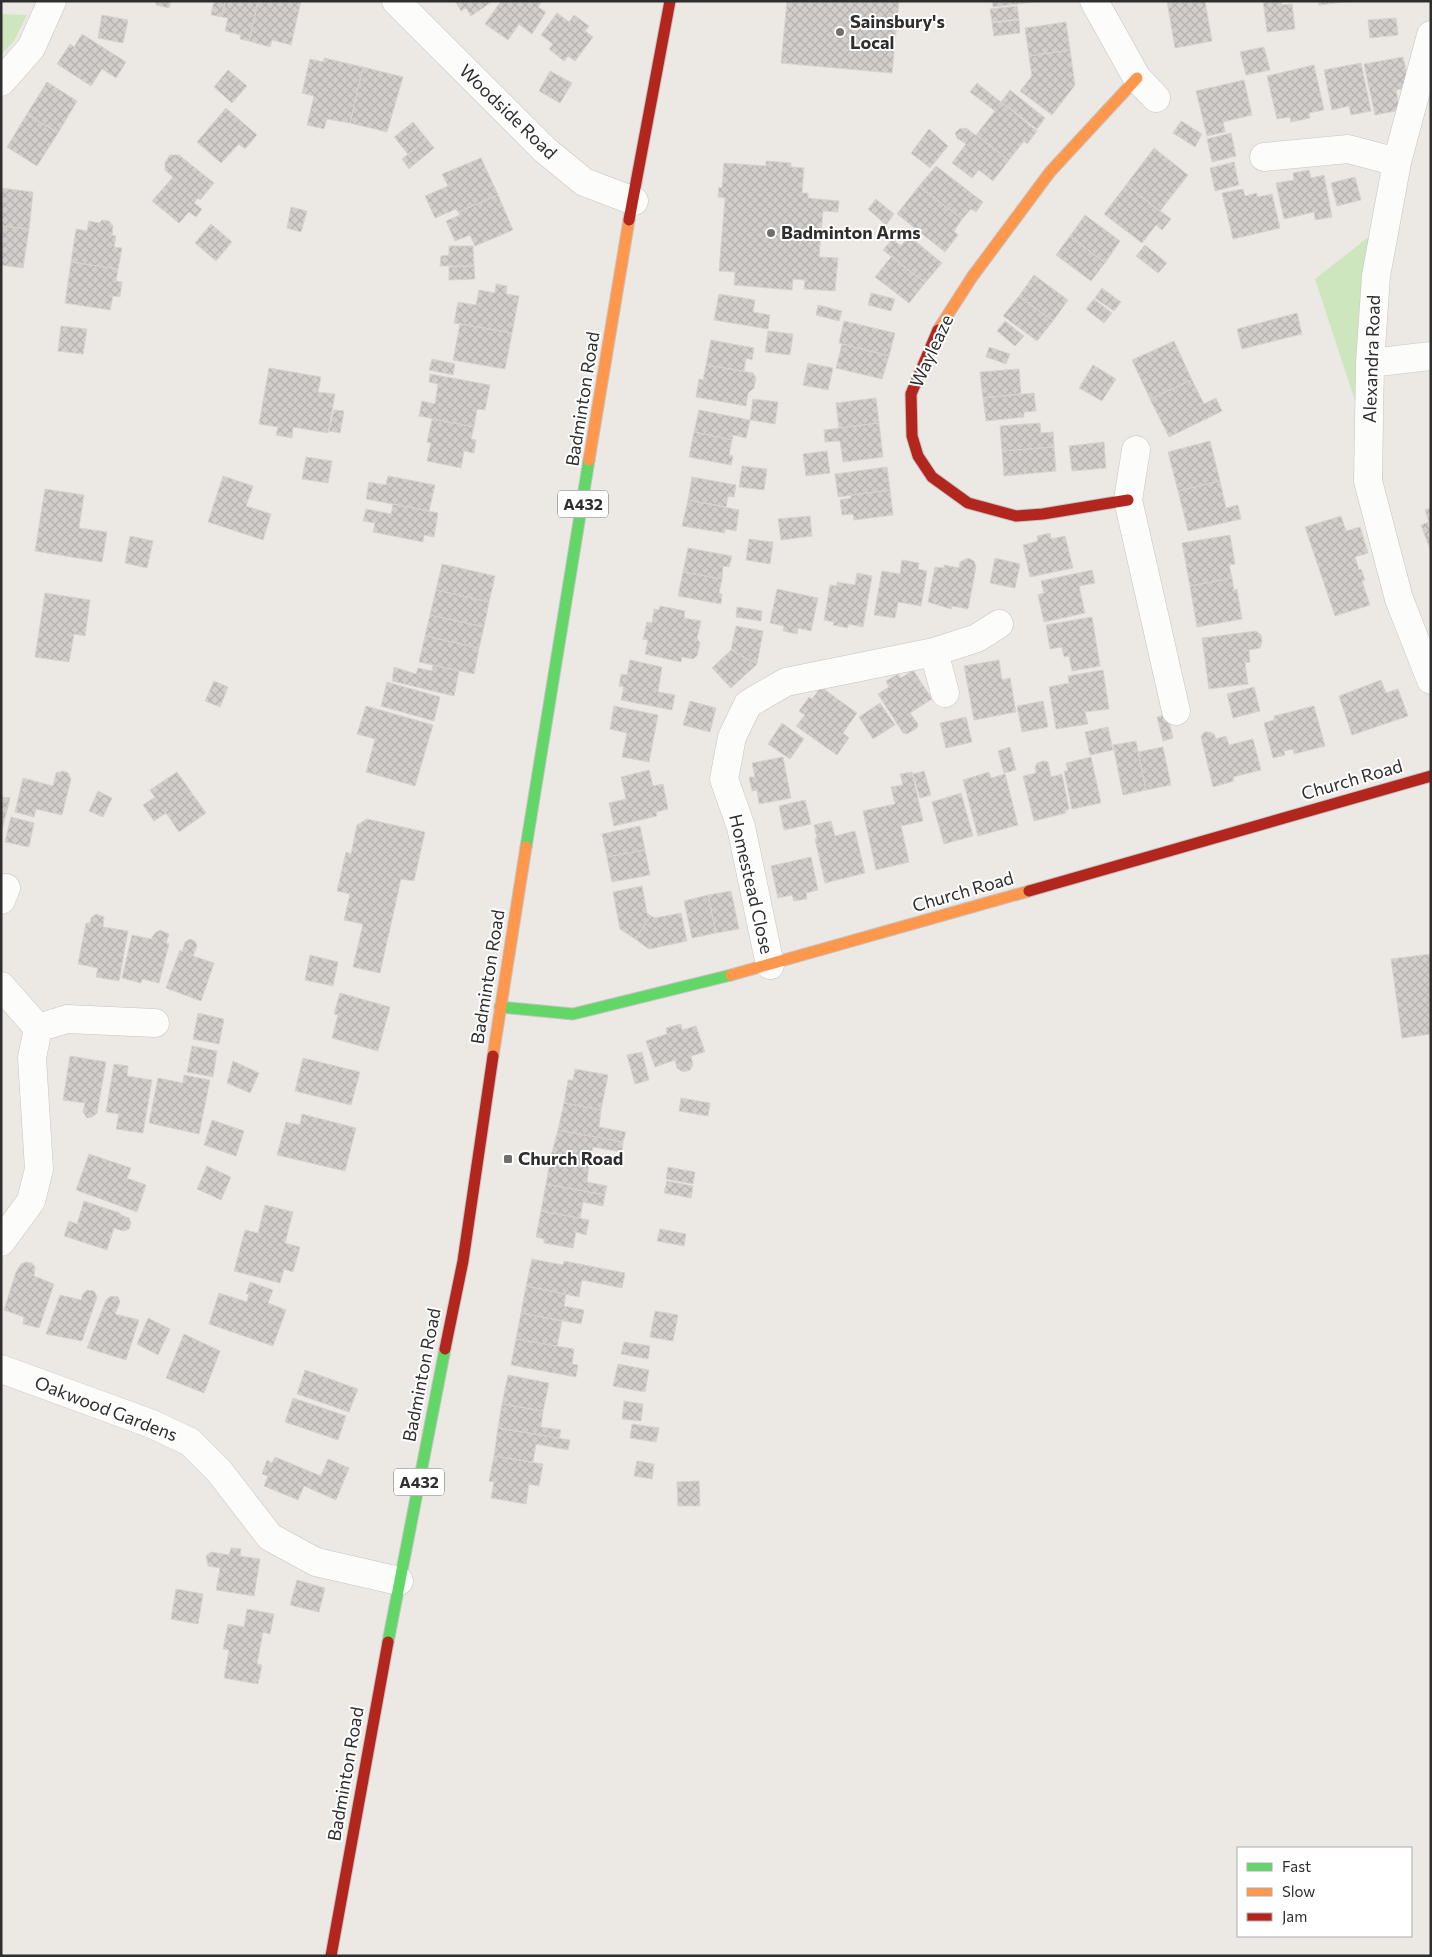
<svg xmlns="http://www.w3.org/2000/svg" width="1432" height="1957" viewBox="0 0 1432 1957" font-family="Commissioner,sans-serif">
<defs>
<pattern id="building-cross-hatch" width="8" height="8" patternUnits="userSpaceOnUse" patternTransform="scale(1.25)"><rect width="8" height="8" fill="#d1cecb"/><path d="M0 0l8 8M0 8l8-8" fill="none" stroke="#b4b1af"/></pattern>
</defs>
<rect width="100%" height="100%" fill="#ece8e4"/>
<!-- grass -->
<path fill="#cee6be" d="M1 14 27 15 14 41 1 55Z
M1375 232 1357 407 1315 279Z"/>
<!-- building -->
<path fill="url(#building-cross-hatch)" stroke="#d7d4d0" d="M156 1H171L169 8 156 5Z
M214 1H225L222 17 211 15Z
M225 1H258L249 41 240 39 241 35 225 31 228 18 222 17Z
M258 1H301L291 45 272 40 270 47 249 41Z
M455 1H493L471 16 466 8 461 11Z
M501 1H542L538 7 546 12 532 34 519 24 508 40 485 24Z
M787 1H899L892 73 781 63Z
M992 1H1034V2L993 7Z
M1167 1H1205L1212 41 1175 48Z
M1263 1H1282V5L1292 4 1295 29 1267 32Z
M1318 1H1351L1319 5Z
M1017 6 1019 19 992 22 990 9Z
M557 13 569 22 574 15 589 26 585 31 593 37 575 61 568 56 564 61 549 49 553 44 541 35Z
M102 15 128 20 123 43 98 38Z
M1396 18 1398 35 1370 38 1368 20Z
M1019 20 1020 33 994 36 992 23Z
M1066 22 1070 50 1029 56 1025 28Z
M82 34 126 62 116 78 102 69 91 86 57 64 70 44 74 47Z
M1264 47 1270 70 1246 75 1240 52Z
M1070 50 1075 85 1052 115 1020 91 1032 76 1029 56Z
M1403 57 1410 87 1396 90 1400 110 1375 115 1364 64Z
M324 58 363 67 350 123 327 119 324 129 307 125 314 96 302 93 310 59 324 62Z
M1361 63 1371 111 1351 115 1349 106 1332 110 1324 70Z
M1314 65 1324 110 1309 113 1310 118 1291 122 1290 117 1277 119 1267 76Z
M363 67 403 77 387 132 350 123Z
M228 70 247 86 232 103 214 87Z
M550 71 572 83 560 103 539 91Z
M1244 80 1252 115 1223 122 1225 132 1207 136 1196 91Z
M47 82 77 101 58 133 27 114Z
M977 83 1037 131 1027 144 1024 141 1009 160 976 135 995 111 970 92Z
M1010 90 1045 118 1037 129 1001 102Z
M226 108 257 135 245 149 239 144 221 163 197 142Z
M27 114 58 133 37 166 7 147Z
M1181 121 1202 134 1195 147 1173 133Z
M413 122 427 139 408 154 394 137Z
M966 128 1009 160 993 181 979 170 972 178 952 163 966 144 957 138 955 133 959 129Z
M929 129 948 146 930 168 911 153Z
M1231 133 1236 156 1212 162 1207 139Z
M427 139 434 148 409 169 402 159Z
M1154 148 1188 175 1160 211 1126 185Z
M170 155H179L214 183 200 200 198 198 194 203 202 209 196 217 189 212 179 223 152 201 173 177 165 170V162Z
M481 158 498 195 458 212 456 209 435 218 425 196 448 186 442 174Z
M766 161 791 163V167L804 168 802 193H808V198L839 201 838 212 823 211 819 257 838 258 835 291 804 289 805 280 793 279 792 290 734 285 735 272 719 271 725 198 718 197 719 187 722 188 724 163 766 166Z
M1234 162 1239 185 1215 191 1210 168Z
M936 166 983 202 976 212 971 209 962 219 919 186Z
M1309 170 1311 178 1324 175 1332 217 1315 220 1314 212 1284 219 1276 183 1294 180 1293 173Z
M1355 177 1361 200 1337 206 1331 183Z
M1126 185 1171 219 1162 230 1156 225 1142 243 1104 214Z
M919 186 962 219 954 231 958 235 945 252 897 214Z
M1 188 33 192 29 229 1 226Z
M1243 189 1245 196 1257 193V197L1272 194 1280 228 1233 239 1222 193Z
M498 195 513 230 475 246 470 235 455 241 446 221 460 215 458 212Z
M876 199 894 214 886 225 868 209Z
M291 207 307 211 301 232 287 228Z
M1085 215 1120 241 1105 263 1070 236Z
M102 220 109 221 113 226 112 235 116 236 114 247 122 248 118 269 71 262 76 229 87 231 89 221 99 223Z
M211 224 232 242 216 261 195 243Z
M1 226 29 229 23 268 1 265Z
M909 236 942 263 925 283 883 250 892 239 901 246Z
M1070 236 1105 263 1091 281 1056 255Z
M1145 245 1167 263 1158 273 1136 256Z
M449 246H473L474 266H440L441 256 449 255Z
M892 256 925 283 909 303 875 277Z
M71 262 118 269 116 281 122 282 120 297 113 296 110 310 65 303Z
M474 266 475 279 449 280V267Z
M1034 275 1068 300 1053 321 1019 296Z
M496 284 507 286 506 294 519 296 512 333 454 323 458 302 476 305 479 290 495 293Z
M1102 288 1121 302 1114 311 1095 298Z
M871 293 895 299 891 311 868 305Z
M719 294 755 300 753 312 770 315 768 329 714 320Z
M1019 296 1053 321 1037 341 1003 316Z
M1094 299 1112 313 1104 323 1086 309Z
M818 305 842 311 839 321 816 315Z
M1297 313 1302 334 1242 349 1237 329Z
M844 321 895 333 889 356 839 343Z
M1005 321 1024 336 1015 346 997 331Z
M460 324 512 333 505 369 453 360Z
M61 326 87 329 83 354 58 351Z
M768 331 793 334 790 355 765 352Z
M711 340 754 348 752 360 746 358 744 371 706 365Z
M1174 341 1192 380 1150 399 1132 360Z
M842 344 889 356 882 379 836 368Z
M989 347 1010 354 1006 364 986 357Z
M432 359 455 364 453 375 429 370Z
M808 363 833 368 828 390 803 385Z
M706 365 753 373 756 378 754 388 748 393 746 406 696 397 699 379 703 380Z
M1093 365 1116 379 1102 401 1079 388Z
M269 368 321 377 318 392 335 394 328 433 293 427 292 438 276 435 278 427 259 424Z
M1019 369 1021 394 983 398 980 372Z
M430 374 490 385 485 410 477 409 474 427 419 416 422 401 435 404 438 384 429 382Z
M1192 380 1204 404 1216 398 1222 411 1169 437 1150 399Z
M1034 393 1036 411 1024 412V417L986 421 983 398Z
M876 398 879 423 839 428 836 403Z
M753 399 778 402 775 424 750 420Z
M334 410 344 411 340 433 329 431Z
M699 410 750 420 746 438 733 435 732 440 694 432Z
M432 419 474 427 471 439 476 440 474 453 464 451 461 468 427 461 431 443 427 442Z
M879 423 883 457 843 462 840 441 825 442 824 430Z
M1040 423 1041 433 1053 432 1054 447 1002 451 1000 426Z
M694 432 732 440 729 455 733 456 731 465 689 457Z
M1210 441 1220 481 1178 491 1168 452Z
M1104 442 1106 468 1072 471 1069 446Z
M1054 447 1056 471 1004 476 1002 451Z
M827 451 830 473 806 476 803 454Z
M306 457 332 461 328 483 302 479Z
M742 466 767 469 764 490 739 487Z
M887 467 890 490 838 497 835 474Z
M223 476 253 486 246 506 271 514 263 540 208 522Z
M388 476 435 485 429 511 366 499 369 482 386 485Z
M692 477 736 485 734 497 728 496 726 507 688 500Z
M1220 481 1226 508 1238 505 1241 519 1188 531 1178 491Z
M45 489 84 495 79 528 107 532 102 562 35 551Z
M890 490 893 515 854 520 853 514 842 515 840 500 851 498V495Z
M688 500 739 510 736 531 725 529V533L682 526Z
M393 504 438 513 434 537 424 535 423 542 373 532 375 523 363 521 366 509 391 514Z
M1431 508V552L1421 525 1429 522 1425 510Z
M810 516 812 536 781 540 778 519Z
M1341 516 1346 531 1360 527 1368 553 1355 557 1359 570 1361 569 1365 580 1362 581 1370 605 1335 616 1305 527Z
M1050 533 1051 539 1065 536 1073 568 1030 577 1023 545 1038 541 1037 536Z
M1230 535 1235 564 1229 565 1232 578 1190 586 1182 543Z
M130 536 153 541 147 568 125 563Z
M749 539 773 542 770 564 746 560Z
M688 548 732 556 729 567 723 566 722 579 683 572Z
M968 558 974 561 976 567 968 609 952 606 951 609 928 602 935 567 944 568V565L959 568 960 562Z
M995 558 1020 564 1015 588 990 583Z
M902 560 919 563 918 569 927 571 921 606 898 602 895 618 874 615 882 571 900 574Z
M442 564 495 576 489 602 436 590Z
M1092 570 1095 583 1079 586 1085 613 1044 622 1038 595 1044 593 1041 581Z
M683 572 722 579 719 593 722 594 721 604 678 596Z
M857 573 872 576 863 627 848 624V628L833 625 834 622 824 620 830 585 837 586V582L855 585Z
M1232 578 1234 590 1237 589 1242 619 1197 627 1190 586Z
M777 589 818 598 811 631 798 628 797 634 783 631 784 626 770 623Z
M436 590 489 602 484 627 430 615Z
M45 593 90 600 85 636 74 634 69 662 35 657Z
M660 606 685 611 684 618 701 621 697 638 700 643 697 656 693 659 682 657 681 662 645 654 648 640 643 639 647 622 652 623 654 609 659 610Z
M737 607 762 611 761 621 736 617Z
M430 615 484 627 479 648 425 636Z
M1092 617 1100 666 1072 671 1069 656 1064 657 1062 647 1050 649 1046 625Z
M736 626 763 631 757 664 731 650Z
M1256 631 1261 635 1262 642 1260 648 1249 650 1250 662 1245 663 1248 684 1209 689 1202 638Z
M425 636 479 648 474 674 419 662Z
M731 650 757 664 731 688 712 668Z
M630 660 662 667 658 692 675 695 672 710 621 700 624 687 619 686 621 674 627 675Z
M999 660 1002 680 1010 678 1016 712 974 720 964 666Z
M433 665 459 671 454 696 392 681 394 667 416 674 418 668 432 671Z
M913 670 932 699 910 713 918 724 917 728 907 734 903 733 878 694 889 687 886 681 898 674 901 678Z
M1103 670 1109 709 1085 712 1088 724 1056 729 1049 687 1069 683 1068 676Z
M1381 680 1386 693 1398 689 1408 716 1352 735 1339 696Z
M214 681 228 687 220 707 205 701Z
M387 682 440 697 434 721 381 706Z
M821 687 857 713 843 733 849 738 837 755 796 726 805 715 799 711 809 697 812 699Z
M1254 687 1260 711 1233 718 1227 694Z
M690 701 716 708 710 732 683 725Z
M1043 701 1048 727 1022 732 1017 706Z
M880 703 895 725 873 739 859 717Z
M366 706 433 725 415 786 366 772 375 739 357 734Z
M614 706 658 715 649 762 622 757 627 733 610 729Z
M1314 706 1325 746 1294 754 1293 749 1284 751 1285 755 1273 758 1264 723 1274 720V716Z
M1167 714 1173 738 1163 741 1157 717Z
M966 717 972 742 946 748 940 723Z
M782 723 804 739 790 759 768 744Z
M1108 727 1113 750 1090 755 1085 732Z
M1204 732H1210L1214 734 1216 739 1226 736 1229 745 1253 739 1261 770 1233 777 1234 781 1213 787 1201 737Z
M1136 741 1146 790 1123 795 1113 745Z
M1010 747 1016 770 1004 773 998 751Z
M1163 747 1171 785 1146 790 1138 752Z
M783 757 791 798 759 804 757 790 752 791 749 777H755L752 763Z
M1091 757 1101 803 1072 809 1064 771H1068L1066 763Z
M1043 761 1048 762 1051 777 1062 774 1069 809 1065 811 1066 813 1034 821 1023 776 1036 773 1035 767 1037 763Z
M649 770 653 786 663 784 668 809 656 812 657 816 614 826 609 803 626 799 621 777Z
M63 771 68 773 71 779 62 815 36 809 34 817 15 812 23 778 53 786 56 773Z
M924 771 931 795 920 798 913 774Z
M177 772 206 813 179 832 166 813 154 821 143 805 155 797 150 790Z
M912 772 923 821 901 826 909 862 876 870 863 811 895 804 891 787 903 785 900 774Z
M989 772 991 778 1005 774 1018 825 978 836 963 780Z
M98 791 112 798 103 817 89 811Z
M961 793 973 836 944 844 932 802Z
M1 797 10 798 1 834Z
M805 800 811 824 784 830 779 806Z
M11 817 34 823 29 847 5 842Z
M367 819 425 832 414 881 401 879 380 973 353 967 363 924 344 920 350 894 337 891 346 852 351 854 357 825Z
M831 821 835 836 855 831 865 873 825 883 815 839 817 838 814 825Z
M640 826 645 850 607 857 602 834Z
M645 850 650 875 612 882 607 857Z
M811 857 818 890 806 893 807 899 794 901 792 895 778 898 771 866Z
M642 886 647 913 651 916 635 939 620 929 613 892Z
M731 891 739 929 716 933 708 895Z
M708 895 716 933 692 938 684 901Z
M681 913 687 941 649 949 635 939 651 916 655 918Z
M96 914 104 917 103 927 128 931 119 981 96 977 98 968 78 964 86 923H90L91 918Z
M160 930 169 934 166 943 169 944 159 983 142 979 141 983 122 978 132 935 151 939 155 933Z
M190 939 195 941 197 946 193 956 214 963 201 1001 166 988 180 950 182 952 185 942Z
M1431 954V1034L1402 1038 1391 959Z
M310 955 338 962 333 986 305 980Z
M340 993 390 1007 378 1051 332 1038 338 1015 334 1014Z
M198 1013 224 1019 219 1044 193 1039Z
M681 1024 682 1030 696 1026 705 1052 691 1056 693 1065 690 1070 683 1072 677 1068 675 1060 655 1067 646 1041 667 1034 666 1028Z
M192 1046 217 1051 213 1077 187 1072Z
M642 1052 649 1080 635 1084 627 1055Z
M70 1056 106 1062 97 1113 92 1117 87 1118 83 1112 85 1103 63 1100Z
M303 1058 360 1072 351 1105 295 1091Z
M233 1061 259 1073 250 1093 227 1083Z
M114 1064 128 1066 127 1076 152 1080 143 1133 116 1129 119 1114 106 1112Z
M575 1069 608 1075 601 1110 564 1103 568 1080H573Z
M184 1075 210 1080 199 1134 149 1123 158 1078 183 1083Z
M681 1098 710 1103 708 1116 679 1111Z
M564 1103 601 1110 599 1127 626 1132 623 1142 558 1130Z
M302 1114 356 1128 345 1171 277 1155 286 1122 300 1125Z
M212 1120 244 1131 236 1156 204 1145Z
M558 1130 623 1142 622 1152 593 1147 589 1163 551 1156Z
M89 1154 131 1168 127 1178 146 1185 137 1212 76 1190Z
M551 1156 589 1163 587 1182 607 1186 605 1195 546 1184Z
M207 1166 231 1177 221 1200 197 1189Z
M668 1167 695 1172 693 1184 666 1179Z
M667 1181 693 1186 691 1198 664 1193Z
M546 1184 605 1195 603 1206 583 1202 580 1218 541 1211Z
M84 1201 120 1213 121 1215 129 1218 131 1223 129 1229 123 1231 114 1228 107 1250 64 1236 69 1221 77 1224Z
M265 1205 293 1212 285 1243 300 1247 293 1272 284 1269 280 1283 234 1271 245 1230 258 1233Z
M541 1211 589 1220 586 1235 576 1232 573 1248 544 1243V1239L536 1237Z
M660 1229 686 1234 684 1246 657 1241Z
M532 1259 563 1265 564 1261 625 1273 622 1288 582 1280 579 1297 526 1286Z
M26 1262 32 1263 35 1267 34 1276 54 1284 39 1328 23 1324 24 1317 4 1310 16 1272 21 1264Z
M250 1282 273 1290 268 1303 286 1310 273 1346 209 1324 219 1293 247 1302 249 1294H246Z
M526 1286 566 1294 564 1306 584 1310 581 1324 521 1313Z
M87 1290 94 1291 97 1297 82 1341 46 1334 60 1295 81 1300 83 1294Z
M111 1296 118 1297 120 1302 115 1314 139 1320 126 1360 87 1348 106 1300Z
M655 1311 678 1315 673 1341 650 1337Z
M521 1313 562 1321 557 1346 516 1339Z
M148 1318 170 1329 158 1355 137 1344Z
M184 1334 220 1351 204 1393 166 1378Z
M516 1339 574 1349 572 1364 578 1365 576 1377 511 1365Z
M624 1342 650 1346 648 1359 621 1354Z
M618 1364 649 1370 645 1392 613 1386Z
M305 1370 358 1389 349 1412 297 1394Z
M508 1375 549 1383 543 1411 502 1404Z
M293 1398 346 1416 338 1440 285 1422Z
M624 1401 643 1404 641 1421 622 1419Z
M502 1404 543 1411 541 1427 561 1430 559 1438 498 1428Z
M632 1424 659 1428 656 1442 630 1438Z
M498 1428 570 1440 568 1450 536 1444 533 1462 494 1456Z
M494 1456 543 1464 539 1486 529 1484 526 1504 491 1498 494 1482 489 1481Z
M275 1457 321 1476 328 1459 349 1468 336 1500 304 1486 298 1500 264 1486 268 1476 262 1474 267 1460 272 1463Z
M637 1461 654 1464 652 1479 634 1476Z
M699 1481 700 1506H678L677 1482Z
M231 1548 241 1549 240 1556 260 1559 254 1596 216 1590 220 1568 208 1566 206 1556 211 1552 229 1555Z
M297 1580 325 1588 319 1612 290 1605Z
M176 1589 203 1594 198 1624 171 1619Z
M247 1609 274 1614 270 1634 263 1632 257 1664 262 1665 258 1684 224 1678 229 1650 223 1649 228 1624 244 1627Z"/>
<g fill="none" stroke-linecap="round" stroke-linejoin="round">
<defs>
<path id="street" d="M396 1 545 150 584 182 634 201
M1094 1 1137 78 1156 98
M1431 35 1397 162 1376 276 1370 363 1368 481 1399 599 1431 680
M1 82 31 48 52 1
M1264 157 1348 149 1397 162
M1370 363 1431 356
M1136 450 1128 500 1176 711
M934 652 945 693
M1 900 6 888
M770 965 741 827 724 779 732 737 748 704 786 682 934 652 977 638 999 624
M1 986 38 1028 67 1019 155 1023
M1 1242 31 1201 39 1169 32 1058 38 1028
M1 1369 152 1424 190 1442 219 1471 270 1537 316 1562 399 1581"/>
<path id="fast" d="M526 847 589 460
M500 1007 573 1014 731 975
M388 1642 445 1349"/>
<path id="slow" d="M938 330 972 277 1050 172 1137 78
M589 460 629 220
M731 975 1029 891
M493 1056 526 847"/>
<path id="jam" d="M629 220 670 1
M938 330 911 394 912 436 918 456 932 477 968 503 1016 516 1043 514 1128 500
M1029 891 1431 776
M445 1349 463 1261 493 1056
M331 1956 388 1642"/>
</defs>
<!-- street casing -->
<use href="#street" stroke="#c5c4c5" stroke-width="29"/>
<!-- fast casing -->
<use href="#fast" stroke="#c5c4c5" stroke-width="13"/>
<!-- slow casing -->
<use href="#slow" stroke="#c5c4c5" stroke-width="13"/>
<!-- jam casing -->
<use href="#jam" stroke="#c5c4c5" stroke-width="13"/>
<!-- street -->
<use href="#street" stroke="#fcfcfb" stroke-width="28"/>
<!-- fast -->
<use href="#fast" stroke="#63d668" stroke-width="11"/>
<!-- slow -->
<use href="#slow" stroke="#ff974d" stroke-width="11"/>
<!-- jam -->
<use href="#jam" stroke="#b3261e" stroke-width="11"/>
</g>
<!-- markers -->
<g fill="#706f6e" stroke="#fff" stroke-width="2">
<circle cx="840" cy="32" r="5"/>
<circle cx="771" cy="233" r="5"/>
<rect x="503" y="1154" width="10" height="10" rx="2.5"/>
</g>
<g text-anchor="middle" stroke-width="4" stroke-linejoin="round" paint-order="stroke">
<!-- shield labels -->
<g fill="#fff" stroke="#6d6d6d" stroke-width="1">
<rect x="558" y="490.5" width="50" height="27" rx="4"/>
<rect x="394" y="1468.5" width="50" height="27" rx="4"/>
</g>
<g font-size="16" font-weight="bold" fill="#2e2e2e">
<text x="583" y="510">A432</text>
<text x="419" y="1488">A432</text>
</g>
<!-- poi labels -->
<g font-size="18" font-weight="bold" fill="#2e2e2e" stroke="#fff" text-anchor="start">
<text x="850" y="28">Sainsbury's<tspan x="850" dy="21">Local</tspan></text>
<text x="781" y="239">Badminton Arms</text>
<text x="518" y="1165">Church Road</text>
</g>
<!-- street labels -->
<g font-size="18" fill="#2e2e2e" stroke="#fff">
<text transform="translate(508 112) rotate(44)" y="6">Woodside Road</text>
<text transform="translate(932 351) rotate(-65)" y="6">Wayleaze</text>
<text transform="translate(1372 359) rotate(-88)" y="6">Alexandra Road</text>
<text transform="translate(583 399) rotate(-81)" y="6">Badminton Road</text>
<text transform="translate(1352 780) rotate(-16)" y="6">Church Road</text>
<text transform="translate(751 884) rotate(77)" y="6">Homestead Close</text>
<text transform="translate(963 892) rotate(-16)" y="6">Church Road</text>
<text transform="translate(488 977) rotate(-81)" y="6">Badminton Road</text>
<text transform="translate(422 1375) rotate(-79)" y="6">Badminton Road</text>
<text transform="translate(106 1409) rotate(21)" y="6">Oakwood Gardens</text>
<text transform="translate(346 1774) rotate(-80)" y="6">Badminton Road</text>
</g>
</g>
<!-- border -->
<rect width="1432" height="1957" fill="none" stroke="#2e2e2e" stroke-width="5"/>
<!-- legend -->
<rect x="1237" y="1847" width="175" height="90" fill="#ffffff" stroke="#ababab"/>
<rect x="1247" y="1863" width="25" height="8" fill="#63d668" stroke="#ababab"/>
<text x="1282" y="1872" font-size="15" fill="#2e2e2e">Fast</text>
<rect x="1247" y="1888" width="25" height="8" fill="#ff974d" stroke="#ababab"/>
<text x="1282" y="1897" font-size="15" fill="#2e2e2e">Slow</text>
<rect x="1247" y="1913" width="25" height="8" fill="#b3261e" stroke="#ababab"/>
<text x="1282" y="1922" font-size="15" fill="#2e2e2e">Jam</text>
</svg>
